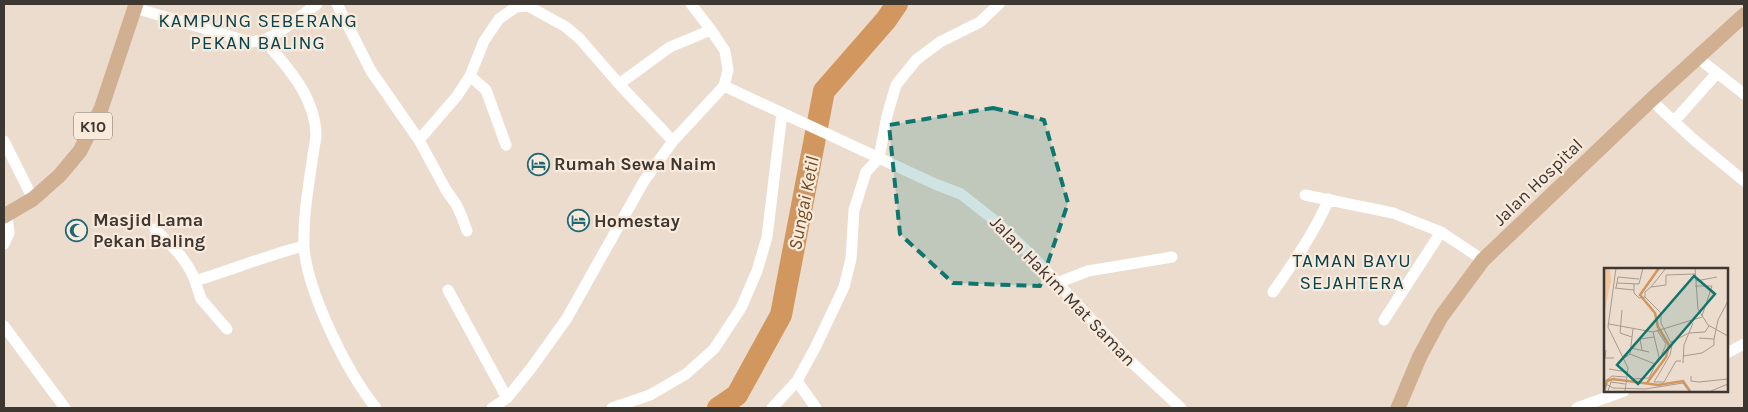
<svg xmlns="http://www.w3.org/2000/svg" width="1748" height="412" viewBox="0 0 1748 412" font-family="Karla,sans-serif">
<rect width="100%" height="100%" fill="#ecdcce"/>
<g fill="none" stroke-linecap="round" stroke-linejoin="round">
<!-- river -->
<path stroke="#d2975f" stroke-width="22" d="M718 408 737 395 781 315 824 91 886 20 897 4"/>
<!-- minor -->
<path stroke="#fff" stroke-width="11" d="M337 4 371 71 419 140 446 190 456 204 462 217 467 231
M135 8 250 42 264 40 278 33 317 4
M264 40C287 67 316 97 316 136 315 144 313 153 312 162 308 189 303 218 304 246 307 292 347 372 376 408
M1698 58 1744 94
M470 76 486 90 506 145
M619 84 670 47 711 30
M724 86 935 184 961 194 999 224 1034 258 1129 360 1181 408
M1651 100 1693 139 1744 181
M1677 118 1717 73
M419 140 457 96 470 76 484 41 499 19 516 7 528 6 566 27 580 39 619 84 673 141
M4 141 33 199
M1305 195 1393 213 1441 232 1483 260
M155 229C171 245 188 260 195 281 232 270 267 255 304 246
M4 244 9 233 7 215
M195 281 201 299 227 329
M1057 283 1088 271 1172 257
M448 290 507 398
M1273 292C1294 262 1314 233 1329 199
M1384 320 1441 232
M4 326 65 408
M1727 353 1744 344
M797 381 816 408
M492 408 507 398 532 367 567 318 644 181 673 141 724 86 728 70 725 51 711 30 691 4
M612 408 650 395 686 374 714 349 741 308 757 271 767 237 782 113
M772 408 797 381 816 346 844 287 851 259 854 210 866 172 879 158 887 116 896 85 916 60 940 42 980 22 999 4
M1577 408 1624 391"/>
<!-- major -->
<path stroke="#d0b090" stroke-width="15" d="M4 216 33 199 60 175 80 151 101 109 136 4
M1398 408 1420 356 1441 317 1483 260 1651 100 1744 15"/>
</g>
<!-- marked area -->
<path fill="#0f766e" fill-opacity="0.2" stroke="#0f766e" stroke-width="4" stroke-dasharray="10 6" stroke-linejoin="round" d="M993 108 1044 120 1068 203 1040 286 953 283 900 234 889 125Z"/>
<!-- icons -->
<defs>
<symbol id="hotel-ring" viewBox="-11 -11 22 22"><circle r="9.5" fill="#faeadb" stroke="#206776" stroke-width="1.5"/><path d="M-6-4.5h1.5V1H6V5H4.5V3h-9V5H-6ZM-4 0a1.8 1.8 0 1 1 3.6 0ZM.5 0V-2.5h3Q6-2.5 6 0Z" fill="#206776"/></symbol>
<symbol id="mosque-ring" viewBox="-11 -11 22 22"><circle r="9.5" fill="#faeadb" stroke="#206776" stroke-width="1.5"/><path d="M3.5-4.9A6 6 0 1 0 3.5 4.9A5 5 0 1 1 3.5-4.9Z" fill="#206776"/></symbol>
</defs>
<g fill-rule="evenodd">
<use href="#hotel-ring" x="526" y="152" width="25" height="25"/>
<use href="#hotel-ring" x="566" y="208" width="25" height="25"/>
<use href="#mosque-ring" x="64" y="218" width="25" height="25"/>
</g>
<g text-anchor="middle" stroke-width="4.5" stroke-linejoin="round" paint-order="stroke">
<!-- shield labels -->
<rect fill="#faeadb" stroke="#766d65" stroke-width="1" x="74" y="112.5" width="38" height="27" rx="4"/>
<g font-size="16" font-weight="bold" fill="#3d3732">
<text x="93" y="132">K10</text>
</g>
<!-- poi labels -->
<g font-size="18" font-weight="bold" fill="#3d3732" stroke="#faeadb" text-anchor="start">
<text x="554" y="170">Rumah Sewa Naim</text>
<text x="93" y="226">Masjid Lama<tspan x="93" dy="21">Pekan Baling</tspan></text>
<text x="594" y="227">Homestay</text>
</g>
<!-- street labels -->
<g font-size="18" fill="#3d3732" stroke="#faeadb">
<text transform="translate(1538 182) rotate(-44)" y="6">Jalan Hospital</text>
<text transform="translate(1063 291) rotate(46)" y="6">Jalan Hakim Mat Saman</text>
</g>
<!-- neighbourhood labels -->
<g font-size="19" letter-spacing="1" fill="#06444f" stroke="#faeadb">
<text x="258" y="27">KAMPUNG SEBERANG<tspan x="258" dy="22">PEKAN BALING</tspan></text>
<text x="1352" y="267">TAMAN BAYU<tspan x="1352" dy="22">SEJAHTERA</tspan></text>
</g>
<!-- water labels -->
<g font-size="19" font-style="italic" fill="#734b21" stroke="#faeadb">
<text transform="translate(803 203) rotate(-79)" y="7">Sungai Ketil</text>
</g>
</g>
<!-- overview -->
<g transform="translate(1604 268)">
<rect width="124" height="124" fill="#ecdcce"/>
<path d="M0 0 6 2 7 13 0 46Z" fill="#f2c49a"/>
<path fill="none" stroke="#d2975f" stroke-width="2.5" d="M43 115 62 89 65 77 54 59 51 45 36 27 55 0M0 123 3 113 9 111 54 117 79 113 86 123"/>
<path fill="none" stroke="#a69a90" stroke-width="1" d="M12 0 4 59 24 100 21 123M91 0 94 41 104 57 124 68M92 13 113 9M13 15 35 16 39 0M30 16V25L35 30 41 29M91 18H108L98 48M47 19 62 0M11 20 30 22M12 20 14 9 35 11M18 42 16 65 28 69M5 56 49 64M53 62 62 76 56 91M49 64 98 49M95 70 110 71 114 52 124 33M67 74 85 65 101 64 105 58M27 80 45 84M2 82 1 90H10M38 82 36 71 50 69M26 86 51 96M79 88 98 85 110 77V71M19 91 26 86 29 61M77 93H72L60 114H50L66 87 68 77 57 55V45L41 29V24L47 19 62 17V7L91 6M79 95 80 77 89 55M5 101 23 104M24 106 28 111 45 110 55 89 49 64M87 108V113L95 114 124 111M0 114 8 108 22 109M0 115 9 120 41 121 79 115 85 123M4 123 7 114 21 116M107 123 124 116"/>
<path fill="#0f766e" fill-opacity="0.15" stroke="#0f766e" stroke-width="2.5" d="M90 8 111 26 34 116 13 97Z"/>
<rect width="124" height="124" fill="none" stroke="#3d3732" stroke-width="2.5"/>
</g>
<!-- border -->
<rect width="1748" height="412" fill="none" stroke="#3d3732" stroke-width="10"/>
</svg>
